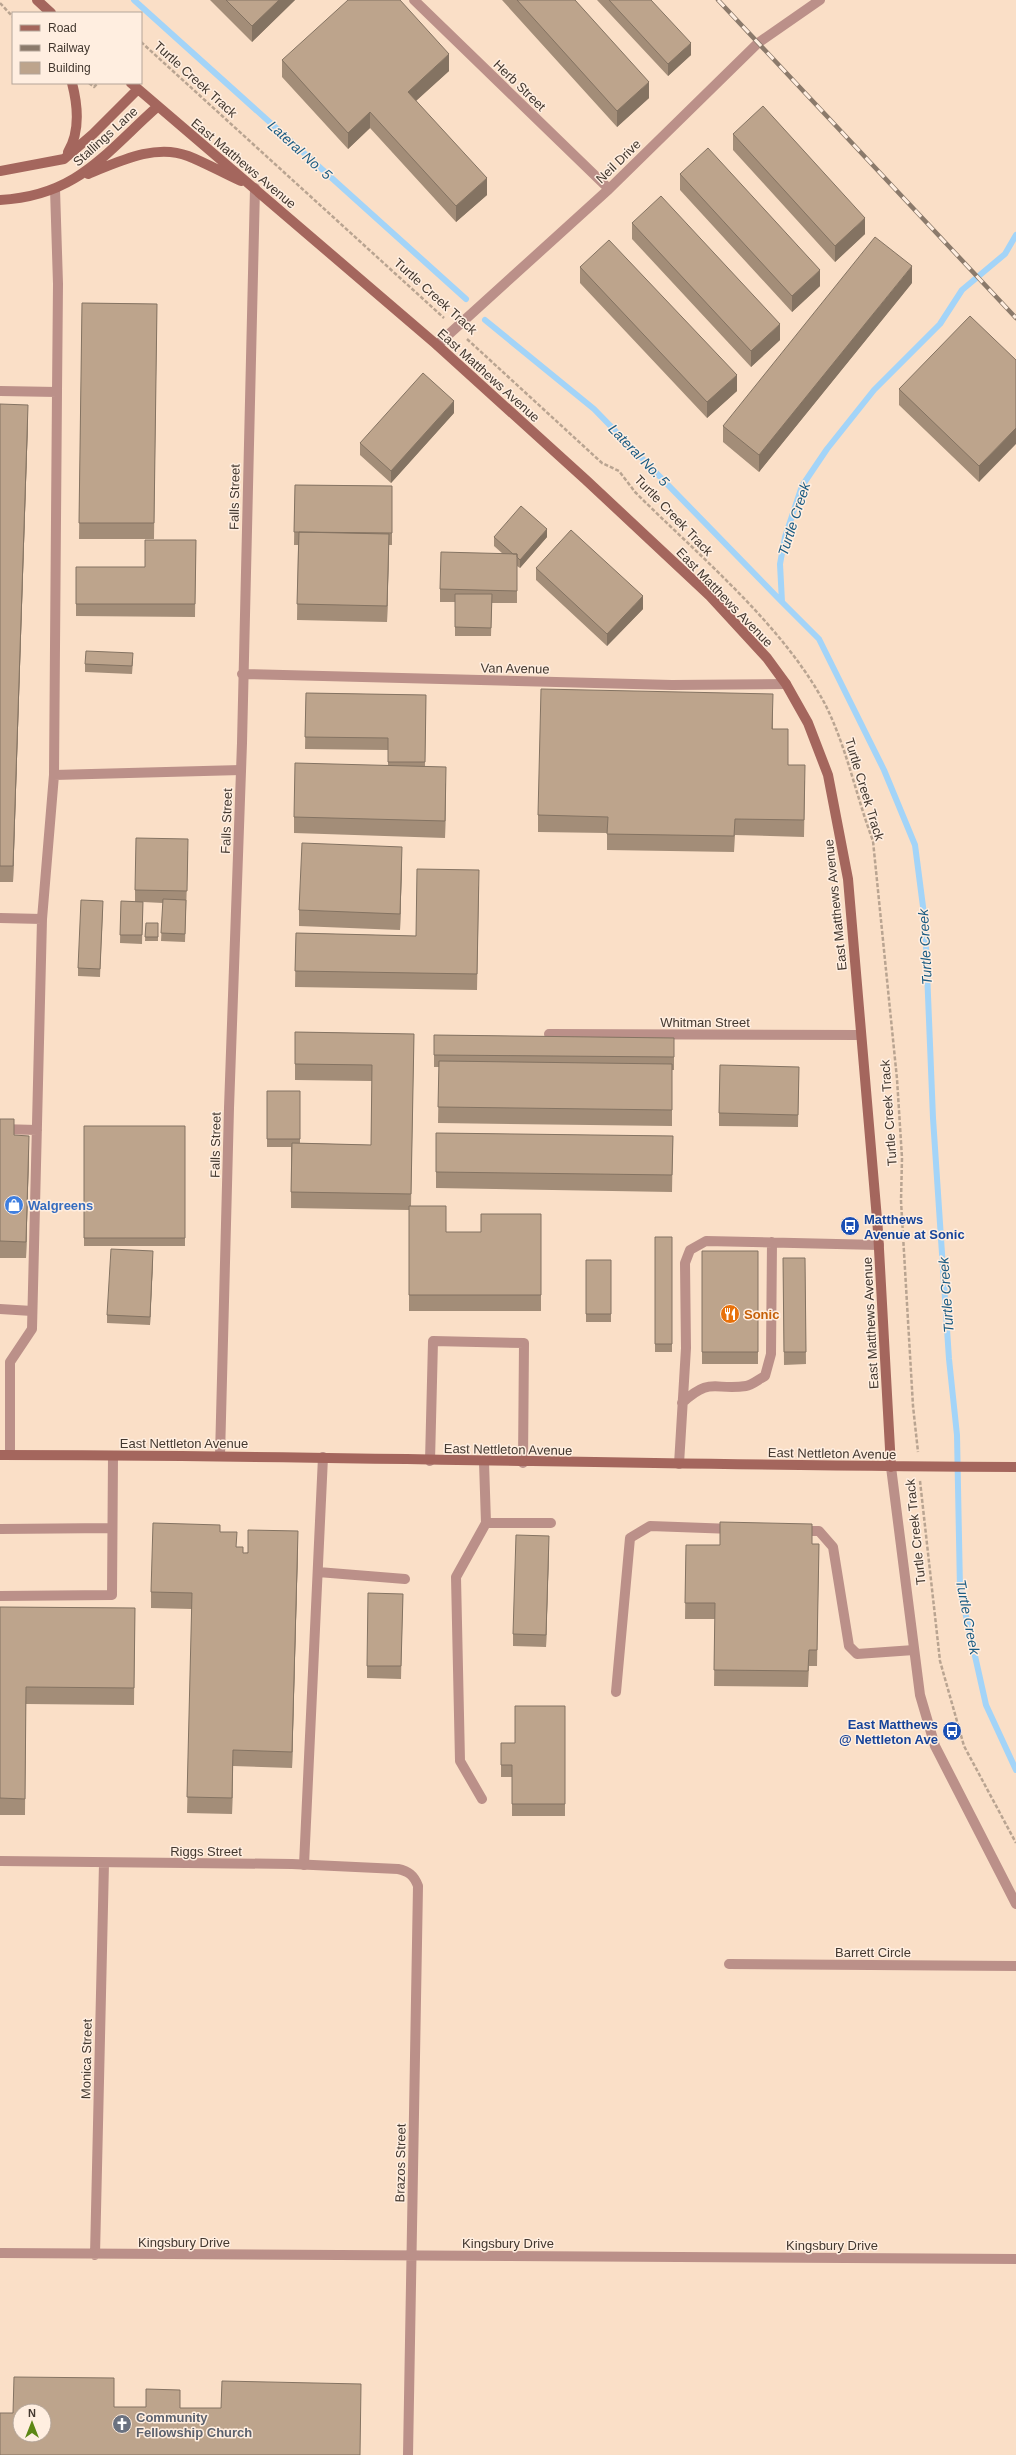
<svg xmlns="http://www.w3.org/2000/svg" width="1016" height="2455" viewBox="0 0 1016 2455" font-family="Helvetica,sans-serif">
<rect width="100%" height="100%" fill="#fadfc7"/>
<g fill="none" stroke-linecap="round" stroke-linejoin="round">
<!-- stream -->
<path stroke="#a3d4f8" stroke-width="6" d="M134 0 466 299
M1016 235 1005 254 962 290 940 324 874 390 827 449 802 486 785 537 780 564 782 602 819 639 884 770 915 845 925 922 933 1118 949 1359 957 1435 960 1589 986 1705 1016 1770
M485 320 594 409 782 602"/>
<!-- path -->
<path stroke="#b9a491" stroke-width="2.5" stroke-dasharray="4 2" stroke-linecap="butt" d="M0 3 13 17
M141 42 444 318
M89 83 94 87 98 83
M467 339 602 463 619 471 635 492C699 556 782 624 825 704 847 748 856 796 873 841L897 1079 902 1158 901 1201 913 1406 918 1452
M920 1481 940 1661 964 1746 1016 1843"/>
<!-- lane -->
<path stroke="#bb9089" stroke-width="10" d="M0 391 57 392 58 284 55 189
M57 392 54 775 241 770
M0 918 42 919 54 775
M0 1129 37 1130
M0 1309 32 1311
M682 1403C711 1376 714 1391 746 1386 752 1385 759 1379 765 1376L771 1354 772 1242
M10 1455V1362L32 1329 42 919
M430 1461 433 1341 524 1343 523 1463
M679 1464 686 1348 685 1263 690 1250 706 1241 879 1245
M486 1523H551
M0 1529 112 1528
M799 1531H819L833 1547 849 1646 857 1654 914 1650
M318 1572 405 1579
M0 1596 112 1595 113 1456
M616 1692 630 1538 650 1526 733 1529
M482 1799 460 1761 456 1577 486 1523 484 1462
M304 1865 323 1457"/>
<!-- street -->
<path stroke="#bb9089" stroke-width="10" d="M414 0 609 189
M437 345 609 189 758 43 820 0
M242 674 672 685 786 684
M549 1034 861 1035
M220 1456 229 1108 242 743 255 188
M891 1467 920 1695 935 1746 1016 1904
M0 1861 292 1864 398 1869C408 1871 414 1875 418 1886L408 2455
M729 1964 1016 1966
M0 2253 1016 2259
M95 2255 104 1863"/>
<!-- secondary -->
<path stroke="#a4665d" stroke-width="10" d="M37 0 51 13
M131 83 437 345 586 480 710 596 767 658 786 684 808 723 828 775 848 879 878 1231 891 1467
M68 152C80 132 78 106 72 83
M0 171 64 159 93 134 138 89
M88 174C118 162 155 143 188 156 206 163 223 173 241 181
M0 200C77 196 104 154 157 107
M0 1455C339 1455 677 1466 1016 1467"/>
<defs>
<path id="rail" d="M718 0 1016 318"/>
</defs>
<!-- rail casing -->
<use href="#rail" stroke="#8b7a6b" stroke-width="4.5"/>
<!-- rail -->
<use href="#rail" stroke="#ffeee0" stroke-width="3" stroke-dasharray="9" stroke-linecap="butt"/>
</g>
<!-- wall -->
<path fill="#a38d78" d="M210 0H295L252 42Z
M502 0H575L649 98 617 127Z
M597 0H651L691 55 668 76Z
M282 60 449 71 416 101 487 195 456 222 370 128 348 149 282 77Z
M733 134 865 234 835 262 733 150Z
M680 174 820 286 792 312 680 190Z
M632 223 780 340 751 367 632 239Z
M580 267 737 391 707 418 580 283Z
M912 283 759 472 723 442V426Z
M82 303 157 304 154 539H79Z
M1016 360 979 482 899 405V389Z
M0 404 28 421 13 882H0Z
M454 413 391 483 360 455V443Z
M295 485 392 486V545H389L387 622 297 620 298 545H294Z
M494 537H547L520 568 517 566V603H492L491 636H455V602H440V589L503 554 494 546Z
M196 540 195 617 76 616V567H145Z
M536 568 643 609 607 646 536 580Z
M133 661 132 674 85 672V664Z
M306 693 426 695 425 767 446 784 445 838 294 833V817L388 766V750L305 749Z
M773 710V729L788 745V765L805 781 804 837 735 835 734 852 607 850V833L538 832V815Z
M188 851 185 942 161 941 163 903 143 902 142 944 120 943 121 901 135 902V890Z
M402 863 400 930 299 926V910Z
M479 886 477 990 295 987 296 933 416 936Z
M103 909 100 977 78 976V968Z
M146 923H158V941H145Z
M295 1032 414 1034 411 1206 446 1232H481L541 1214V1311H409V1210L291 1208V1147H267V1091H300V1143L371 1145 372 1081 295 1080Z
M434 1035 674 1038V1070H672V1126L438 1123 439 1067H434Z
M799 1067 798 1127 719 1126V1113Z
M0 1119 29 1152 26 1258H0Z
M84 1126H185V1246H84Z
M436 1133 673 1136 672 1192 436 1188Z
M655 1237H672V1352H655Z
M702 1251H758V1364H702Z
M783 1258H805L806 1364 784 1365Z
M153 1260 150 1325 107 1323V1315Z
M586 1260H611V1322H586Z
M220 1532 243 1553 298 1547 292 1768 233 1766 232 1814 187 1813 192 1609 151 1608V1592Z
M819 1544 817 1666H809L808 1687 714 1686 715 1619H685L686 1545H720Z
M549 1549 546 1647 513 1646V1634Z
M403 1594 401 1679 367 1678V1666Z
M0 1607 135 1608 134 1705 26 1704 25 1815H0Z
M565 1706V1816H512V1777H501V1743H515Z"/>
<!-- shaded-wall -->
<path fill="#847362" d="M279 0H295L252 42V26Z
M691 43V55L668 76V64Z
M449 54V71L408 108V92Z
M649 82V98L617 127V111Z
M370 112V128L348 149V133Z
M487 178V195L456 222V206Z
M865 218V234L835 262V246Z
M912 266V283L759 472V455Z
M820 270V286L792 312V296Z
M780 324V340L751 367V351Z
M737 375V391L707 418V402Z
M454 401V413L391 483V471Z
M28 405V421L13 882V866Z
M1016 428V444L979 482V466Z
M547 529V537L520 568V560Z
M389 534V550L387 622V606Z
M643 596V609L607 646V634Z
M446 767V784L445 838V821Z
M402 847V863L400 930V914Z
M29 1136V1152L26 1258V1242Z
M153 1251V1260L150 1325V1317Z
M298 1531V1547L292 1768V1752Z
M549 1536V1549L546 1647V1635Z
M233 1750V1766L232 1814V1798Z"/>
<!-- building -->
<path fill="#bda48c" stroke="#847362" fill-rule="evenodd" d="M226 0H279L252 26Z
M348 0H400L449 54 408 92 487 178 456 206 370 112 348 133 282 60Z
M517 0H575L649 82 617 111Z
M609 0H651L691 43 668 64Z
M763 106 865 218 835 246 733 134Z
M708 148 820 270 792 296 680 174Z
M661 196 780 324 751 351 632 223Z
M875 237 912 266 759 455 723 426Z
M609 240 737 375 707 402 580 267Z
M82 303 157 304 154 523H79Z
M970 316 1016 360V428L979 466 899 389Z
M423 373 454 401 391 471 360 443Z
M0 404 28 405 13 866H0Z
M295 485 392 486V533L294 532Z
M521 506 547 529 520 560 517 557V554H513L494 537Z
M571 530 643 596 607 634 536 568Z
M299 532 389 534 387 606 297 604Z
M145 540H196L195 604H76V567H145Z
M441 552 517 554V591L440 589Z
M455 594H492L491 628 455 627Z
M86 651 133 653 132 666 85 664Z
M541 689 773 694 772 729H788V765H805L804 820 735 819 734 836 607 834 608 817 538 815Z
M306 693 426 695 425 762H388V738L305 737Z
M295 763 446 767 445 821 294 817Z
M136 838 188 839 187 891 135 890Z
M302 843 402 847 400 914 299 910Z
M417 869 479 870 477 974 295 971 296 933 416 936Z
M163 899 186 900 185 934 161 933Z
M81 900 103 901 100 969 78 968Z
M121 901 143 902 142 935H120Z
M146 923H158V937H145Z
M295 1032 414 1034 411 1194 291 1192 292 1143 371 1145 372 1065 295 1064Z
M434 1035 674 1038V1057L434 1055Z
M439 1061 672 1064V1110L438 1107Z
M720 1065 799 1067 798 1115 719 1113Z
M267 1091H300V1139H267Z
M0 1119H14V1135L29 1136 26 1242 0 1241Z
M84 1126H185V1238H84Z
M436 1133 673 1136 672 1175 436 1172Z
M409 1206H446V1232H481V1214H541V1295H409Z
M655 1237H672V1344H655Z
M111 1249 153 1251 150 1317 107 1315Z
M702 1251H758V1352H702Z
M783 1258H805L806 1352H784Z
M586 1260H611V1314H586Z
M720 1522 812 1524V1544H819L817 1650H809L808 1671 714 1670 715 1603H685L686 1545H720Z
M153 1523 220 1525V1532H237L236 1547H243V1553H248V1530L298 1531 292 1752 233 1750 232 1798 187 1797 192 1593 151 1592Z
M516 1535 549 1536 546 1635 513 1634Z
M368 1593 403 1594 401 1666H367Z
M0 1607 135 1608 134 1688 26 1687 25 1799 0 1798Z
M515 1706H565V1804H512V1765H501V1743H515Z
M14 2377 114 2378V2407H146V2389L180 2390V2408H221L222 2381 361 2384 360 2455H0V2413H13ZM20 2411H44V2435H20Z"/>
<!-- icons -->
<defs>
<symbol id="shop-disc" viewBox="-11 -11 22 22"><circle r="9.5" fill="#3f7fe0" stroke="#ffeee0"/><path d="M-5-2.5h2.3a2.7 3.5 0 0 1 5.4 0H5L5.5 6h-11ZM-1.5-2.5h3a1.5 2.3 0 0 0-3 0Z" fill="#fff"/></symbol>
<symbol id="bus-disc" viewBox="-11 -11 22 22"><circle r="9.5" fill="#1a4fb4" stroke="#ffeee0"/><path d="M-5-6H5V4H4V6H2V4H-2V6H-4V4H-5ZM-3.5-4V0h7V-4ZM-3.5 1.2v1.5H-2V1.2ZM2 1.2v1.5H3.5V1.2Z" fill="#fff"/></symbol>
<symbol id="restaurant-disc" viewBox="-11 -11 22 22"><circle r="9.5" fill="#e8710a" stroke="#ffeee0"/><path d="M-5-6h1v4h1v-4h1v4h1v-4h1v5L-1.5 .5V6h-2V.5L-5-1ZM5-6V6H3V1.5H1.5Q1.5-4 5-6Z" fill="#fff"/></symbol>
<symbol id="church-disc" viewBox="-11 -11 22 22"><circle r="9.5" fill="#6b7280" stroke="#ffeee0"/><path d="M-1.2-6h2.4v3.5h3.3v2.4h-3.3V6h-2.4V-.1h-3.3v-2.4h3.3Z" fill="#fff"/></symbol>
</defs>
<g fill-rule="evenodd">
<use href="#shop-disc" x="3" y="1194" width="22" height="22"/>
<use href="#bus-disc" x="839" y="1215" width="22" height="22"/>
<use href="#restaurant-disc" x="719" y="1303" width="22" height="22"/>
<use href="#bus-disc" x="941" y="1720" width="22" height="22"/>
<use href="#church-disc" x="111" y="2413" width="22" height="22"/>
</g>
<g text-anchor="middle" stroke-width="3" stroke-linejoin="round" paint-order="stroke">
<!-- street labels -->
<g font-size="13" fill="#43382f" stroke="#ffeee0">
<text transform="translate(196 79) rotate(42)" y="5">Turtle Creek Track</text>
<text transform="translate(520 85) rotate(44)" y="5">Herb Street</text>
<text transform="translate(105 136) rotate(-42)" y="5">Stallings Lane</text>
<text transform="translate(618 161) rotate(-44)" y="5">Neil Drive</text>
<text transform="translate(244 163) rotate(40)" y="5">East Matthews Avenue</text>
<text transform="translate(436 296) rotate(42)" y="5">Turtle Creek Track</text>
<text transform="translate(489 375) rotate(42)" y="5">East Matthews Avenue</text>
<text transform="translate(234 497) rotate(-89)" y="5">Falls Street</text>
<text transform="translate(674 515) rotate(46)" y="5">Turtle Creek Track</text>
<text transform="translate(725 597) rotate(46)" y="5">East Matthews Avenue</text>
<text transform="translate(515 668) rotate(1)" y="5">Van Avenue</text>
<text transform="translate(865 789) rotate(73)" y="5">Turtle Creek Track</text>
<text transform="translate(226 821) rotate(-88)" y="5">Falls Street</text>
<text transform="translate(835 905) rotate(-96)" y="5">East Matthews Avenue</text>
<text x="705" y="1027">Whitman Street</text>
<text transform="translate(888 1113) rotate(-94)" y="5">Turtle Creek Track</text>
<text transform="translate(215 1145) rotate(-89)" y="5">Falls Street</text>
<text transform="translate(870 1323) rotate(-93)" y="5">East Matthews Avenue</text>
<text x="184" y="1448">East Nettleton Avenue</text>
<text transform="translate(508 1449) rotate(1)" y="5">East Nettleton Avenue</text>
<text transform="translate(832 1453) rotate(1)" y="5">East Nettleton Avenue</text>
<text transform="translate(915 1532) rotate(-96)" y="5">Turtle Creek Track</text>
<text x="206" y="1856">Riggs Street</text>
<text x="873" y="1957">Barrett Circle</text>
<text transform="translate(86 2059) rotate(-89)" y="5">Monica Street</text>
<text transform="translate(400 2163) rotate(-89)" y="5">Brazos Street</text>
<text x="184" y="2247">Kingsbury Drive</text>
<text x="508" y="2248">Kingsbury Drive</text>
<text x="832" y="2250">Kingsbury Drive</text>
</g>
<!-- shop labels -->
<g font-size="13" font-weight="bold" fill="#366cbe" stroke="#ffeee0" text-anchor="start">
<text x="28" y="1210">Walgreens</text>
</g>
<!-- transit labels -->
<g font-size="13" font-weight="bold" fill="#164399" stroke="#ffeee0" text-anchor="start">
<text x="864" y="1224">Matthews<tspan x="864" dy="15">Avenue at Sonic</tspan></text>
<text x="938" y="1729" text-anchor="end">East Matthews<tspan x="938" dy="15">@ Nettleton Ave</tspan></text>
</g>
<!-- food labels -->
<g font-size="13" font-weight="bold" fill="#c56008" stroke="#ffeee0" text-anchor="start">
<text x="744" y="1319">Sonic</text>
</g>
<!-- worship labels -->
<g font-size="13" font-weight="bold" fill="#5b616d" stroke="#ffeee0" text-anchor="start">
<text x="136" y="2422">Community<tspan x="136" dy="15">Fellowship Church</tspan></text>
</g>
<!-- water labels -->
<g font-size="14" font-style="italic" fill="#1a5b82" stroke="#ffeee0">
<text transform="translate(300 150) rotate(42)" y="5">Lateral No. 5</text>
<text transform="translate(639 455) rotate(46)" y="5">Lateral No. 5</text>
<text transform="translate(794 519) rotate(-72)" y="5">Turtle Creek</text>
<text transform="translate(925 947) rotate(-93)" y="5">Turtle Creek</text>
<text transform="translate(946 1295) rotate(-94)" y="5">Turtle Creek</text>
<text transform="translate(968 1617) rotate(79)" y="5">Turtle Creek</text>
</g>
</g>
<!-- legend -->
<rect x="12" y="12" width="130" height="72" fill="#ffeee0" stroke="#b4a599"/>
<rect x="20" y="25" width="20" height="6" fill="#a4665d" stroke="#b4a599"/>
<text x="48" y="32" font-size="12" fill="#43382f">Road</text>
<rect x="20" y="45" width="20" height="6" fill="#8b7a6b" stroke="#b4a599"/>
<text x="48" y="52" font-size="12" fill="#43382f">Railway</text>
<rect x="20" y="62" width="20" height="12" fill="#bda48c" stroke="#b4a599"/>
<text x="48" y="72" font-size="12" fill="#43382f">Building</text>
<!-- north arrow -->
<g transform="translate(32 2423)"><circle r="19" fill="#ffeee0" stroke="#b4a599"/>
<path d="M0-3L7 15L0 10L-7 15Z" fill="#5d8714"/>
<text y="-6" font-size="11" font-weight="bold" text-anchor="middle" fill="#43382f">N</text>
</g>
</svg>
